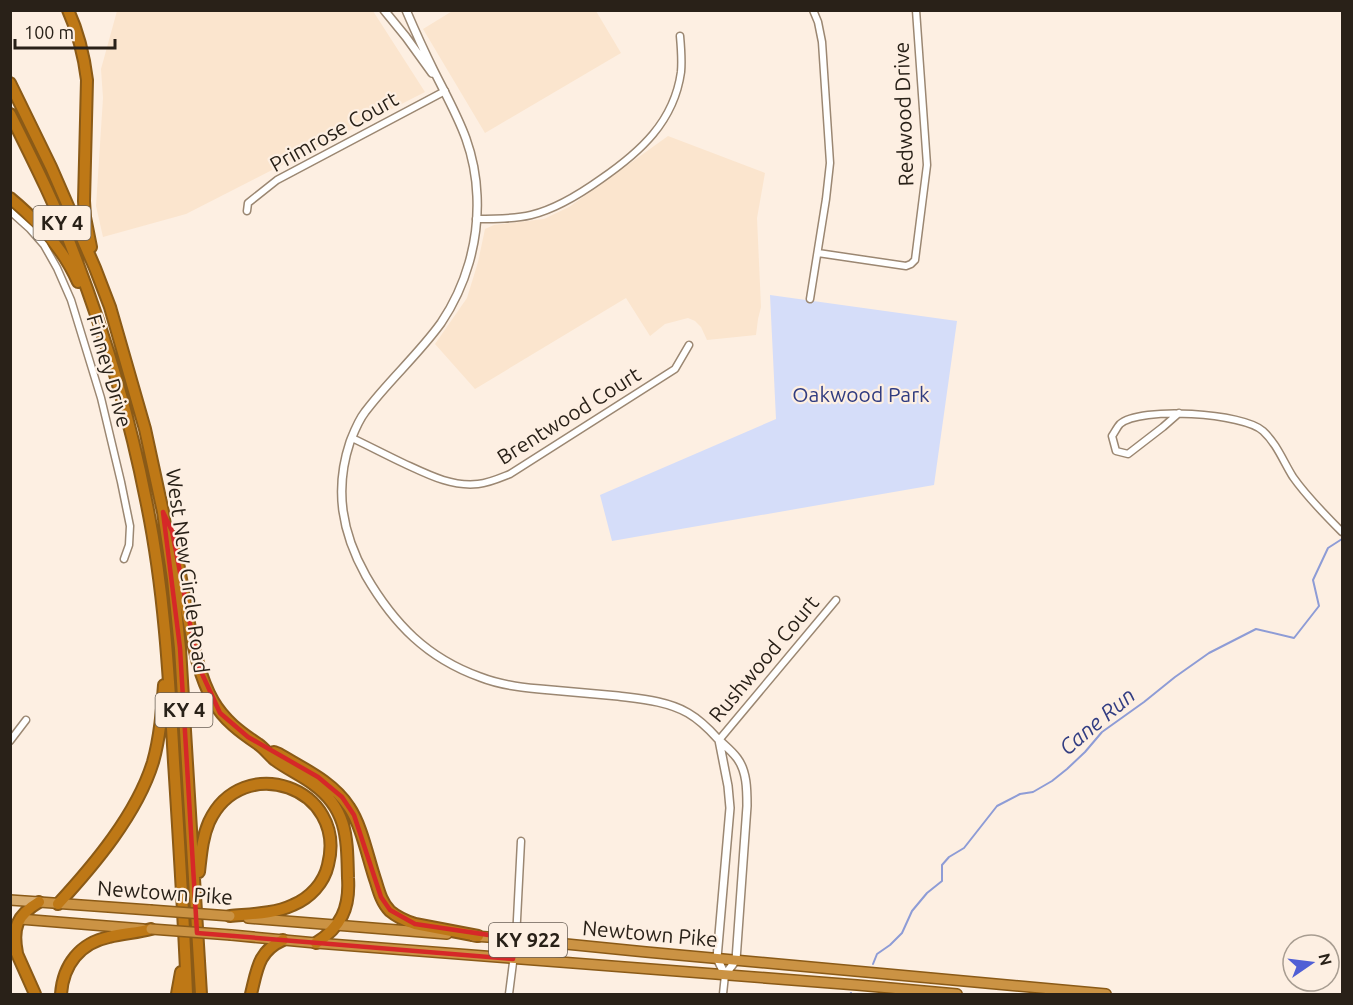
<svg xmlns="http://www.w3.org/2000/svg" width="1353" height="1005" viewBox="0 0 1353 1005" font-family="Ubuntu,sans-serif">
<rect width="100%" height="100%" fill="#fdefe2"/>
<!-- built -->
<path fill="#fbe5ce" d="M454 10 596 11 621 53 485 133 423 29Z
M117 11H373L425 92 186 214 103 237 96 206 103 98 101 69Z
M668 136 765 173 757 218 761 307 758 319 756 335 707 340 701 327 695 321 688 318 665 324 650 336 626 298 475 389 435 344 467 298 478 262 485 229 494 225 544 219 569 207Z"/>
<!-- green -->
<path fill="#d5ddf9" d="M770 295 957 321 934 485 612 541 600 495 776 419Z"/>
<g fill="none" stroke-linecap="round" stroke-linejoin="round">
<!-- stream -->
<path stroke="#8e9cd6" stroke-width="2" d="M873 964 877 954 890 945 902 933 912 911 927 893 942 881V865L949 857 964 848 997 806 1020 794 1033 792 1052 781 1067 769 1085 752 1102 732 1144 702 1175 677 1209 653 1256 629 1294 638 1319 606 1313 580 1328 548 1342 539
M850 994 851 993"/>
<defs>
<path id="minor" d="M10 211 30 229 44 245 57 268 71 300 101 398 121 482 130 526 129 545 124 559
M247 211 248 203 277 180 445 91
M476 219C495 219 514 219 531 215 556 209 580 194 601 179 640 152 674 122 681 72 682 61 681 47 680 36
M818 253 906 266 911 264 915 260 927 165 916 10
M810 299 826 199 830 163 822 42 818 22 813 10
M1179 413 1163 427 1128 454 1116 451 1112 436C1115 432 1117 427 1120 424 1140 406 1244 413 1263 431 1277 444 1283 461 1293 477 1307 497 1325 515 1342 532
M352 438C369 446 386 455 403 463 427 474 451 487 478 484 489 483 500 478 510 474L675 369 689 345
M719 740 836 600
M10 741 26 720
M509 994 516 939 521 841
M723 994 725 975"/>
<path id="tertiary" d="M384 10 406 37 432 73
M406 10C415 31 424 51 434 71 456 115 475 145 477 196 479 241 466 286 441 323 418 355 388 381 365 412 358 421 354 432 350 442 334 490 342 533 366 576 394 624 427 658 480 677 503 686 527 688 551 690 573 692 596 694 618 696 641 699 667 701 688 713 700 720 708 728 717 738 724 745 731 750 737 758 747 771 747 790 747 806L736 960 725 975 717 958 730 808 728 786 719 740"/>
<path id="primary" d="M10 900 39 902"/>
<path id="trunk" d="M39 902 150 910
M248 918 447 934
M20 919 143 929
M231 935 316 943 857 985 957 994
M473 936 516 939 646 952 1106 994"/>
<path id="motorway" d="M68 10C78 32 84 56 87 80L84 201 85 217 91 247
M10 83 51 167 95 268 110 307 145 429 163 512 173 579 180 648 201 994
M10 114C34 162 58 210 76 259 106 338 130 418 146 500 164 586 169 674 174 762 179 840 184 917 187 994
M10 198C39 222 63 248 78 282
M173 537C178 563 183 588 187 613 193 643 198 674 213 701 224 720 240 732 258 744 265 749 269 755 275 760 287 769 301 775 313 784 348 809 347 839 348 878 350 908 341 927 316 943
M274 752 279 754C304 769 333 782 349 807 362 826 368 859 376 882 379 892 382 903 390 911 397 917 406 921 415 924L478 936
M199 872C201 855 202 838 209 822 242 751 348 787 328 865 324 883 310 898 293 905 274 914 251 914 230 916
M58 904C94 865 137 814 153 762 160 737 162 711 164 685
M14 947 35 994
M17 953C12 928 17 915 39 902
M61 994C63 965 80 943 109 937 123 933 137 933 151 929
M177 994 181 972
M251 994C257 970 258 951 283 940"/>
</defs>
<!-- minor casing -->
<use href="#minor" stroke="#9b8772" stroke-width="9"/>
<!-- tertiary casing -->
<use href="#tertiary" stroke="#9b8772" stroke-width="10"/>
<!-- primary casing -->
<use href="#primary" stroke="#8a5a17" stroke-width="12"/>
<!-- trunk casing -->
<use href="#trunk" stroke="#8a5a17" stroke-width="12"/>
<!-- motorway casing -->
<use href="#motorway" stroke="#8a5a17" stroke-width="14"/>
<!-- minor -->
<use href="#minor" stroke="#fff" stroke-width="6"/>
<!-- tertiary -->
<use href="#tertiary" stroke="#fff" stroke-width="7"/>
<!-- primary -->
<use href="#primary" stroke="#d8ae73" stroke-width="9"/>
<!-- trunk -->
<use href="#trunk" stroke="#cb9344" stroke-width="9"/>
<!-- motorway -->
<use href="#motorway" stroke="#be7816" stroke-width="10"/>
<defs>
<path id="trunk-bridge" d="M150 910 230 916
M151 929 231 935"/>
</defs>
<!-- trunk-bridge casing -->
<use href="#trunk-bridge" stroke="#8a5a17" stroke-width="12" stroke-linecap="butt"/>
<!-- trunk-bridge -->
<use href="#trunk-bridge" stroke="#cb9344" stroke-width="9"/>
</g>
<!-- marked area -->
<path fill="none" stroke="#d62828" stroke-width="4.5" stroke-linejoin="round" d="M163 512 172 531 198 665 220 713 248 737 318 777 342 797 354 815 381 897 390 910 415 924 516 939 513 959 197 933 180 648Z"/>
<g text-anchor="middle" stroke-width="4.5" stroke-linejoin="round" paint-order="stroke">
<!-- shield labels -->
<g fill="#fdefe2" stroke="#695f55" stroke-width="1.5">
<rect x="33.5" y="206" width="57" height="34" rx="4.5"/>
<rect x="155.5" y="693" width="57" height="34" rx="4.5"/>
<rect x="489" y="923" width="78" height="34" rx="4.5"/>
</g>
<g font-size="20" font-weight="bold" fill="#292118">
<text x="62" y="230">KY 4</text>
<text x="184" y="717">KY 4</text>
<text x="528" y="947">KY 922</text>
</g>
<!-- street labels -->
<g font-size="21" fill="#292118" stroke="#fdefe2">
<text transform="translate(904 114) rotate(-92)" y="7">Redwood Drive</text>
<text transform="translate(334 132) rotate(-29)" y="7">Primrose Court</text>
<text transform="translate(109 371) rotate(74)" y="7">Finney Drive</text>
<text transform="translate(569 416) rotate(-32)" y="7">Brentwood Court</text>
<text transform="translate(187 571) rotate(82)" y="7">West New Circle Road</text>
<text transform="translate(764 659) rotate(-50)" y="7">Rushwood Court</text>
<text transform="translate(165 893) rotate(4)" y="7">Newtown Pike</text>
<text transform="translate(650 934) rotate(5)" y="7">Newtown Pike</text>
</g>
<!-- park labels -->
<g font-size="21" fill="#313c80" stroke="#fdefe2">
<text x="861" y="402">Oakwood Park</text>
</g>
<!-- water labels -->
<g font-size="22" font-style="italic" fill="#323d82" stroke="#fdefe2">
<text transform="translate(1097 721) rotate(-40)" y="8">Cane Run</text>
</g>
</g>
<!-- border -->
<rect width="1353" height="1005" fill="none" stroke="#292118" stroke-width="24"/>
<!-- north arrow -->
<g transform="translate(1311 963) rotate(76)"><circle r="28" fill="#fdefe2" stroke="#a89d91" stroke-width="1.5"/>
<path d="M0-4.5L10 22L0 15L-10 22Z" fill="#505fd5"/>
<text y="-9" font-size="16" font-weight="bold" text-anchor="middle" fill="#292118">N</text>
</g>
<!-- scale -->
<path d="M15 39v9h100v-9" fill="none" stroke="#292118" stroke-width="3"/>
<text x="24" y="39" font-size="18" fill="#292118" stroke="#fdefe2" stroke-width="4.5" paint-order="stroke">100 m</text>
</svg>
